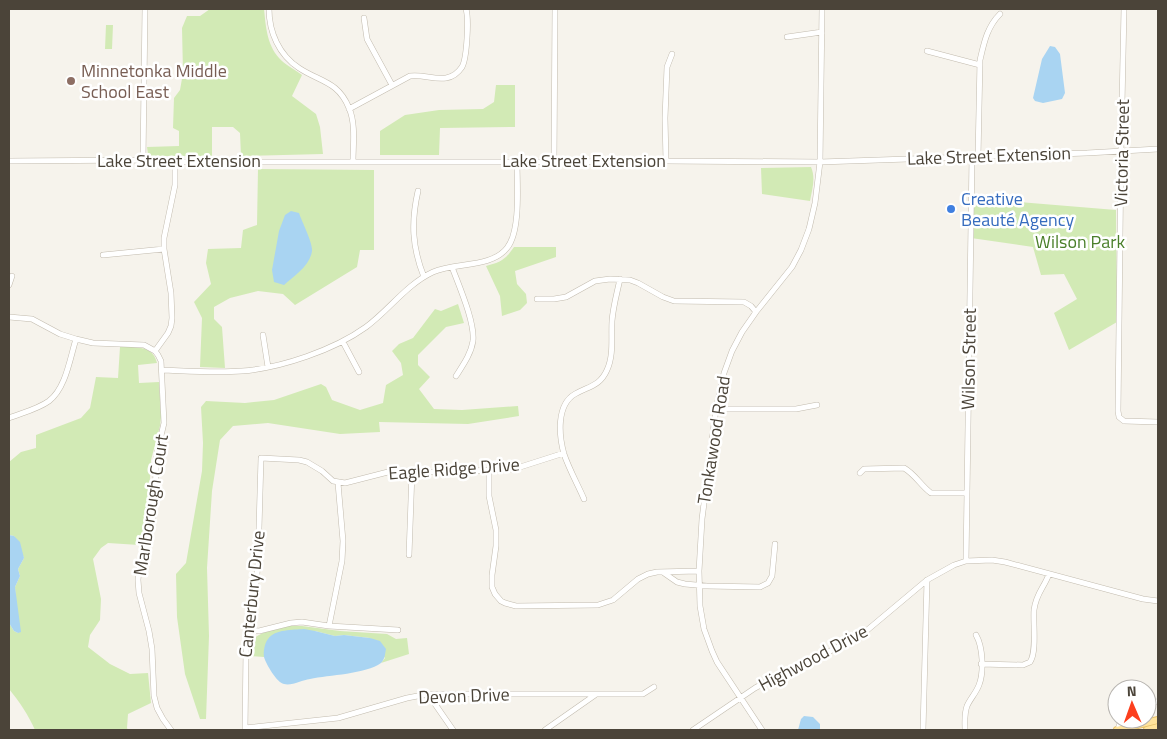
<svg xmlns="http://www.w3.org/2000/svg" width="1167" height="739" viewBox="0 0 1167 739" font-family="'Titillium Web',sans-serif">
<rect width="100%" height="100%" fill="#f6f3ec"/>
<!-- green -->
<path fill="#d2eab5" d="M210 9H264C266 28 267 47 282 61 287 66 296 70 302 75L292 96 316 114 320 127 323 154 241 156 240 133 233 127H212V156H150L148 154 147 147 179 146V131L173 128 174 98 180 90 183 73 182 28 187 16H200Z
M106 25H113L112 49H105Z
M496 85H515V127L440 128 439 155H380V131L405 115 439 110 483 109 494 102Z
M811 167C816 178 812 190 810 201L762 194 761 168Z
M258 169 374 170V250H360L357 267 295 305 283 294 258 291 230 298 214 307V319L222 327 225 368 200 367 202 318 194 302 211 284 206 263 208 249 241 248 243 230 257 225Z
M971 198 1116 210 1117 322 1069 350 1054 313 1077 299 1064 274 1041 275 1033 247 971 238Z
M514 247H556V257L515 271 517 284 526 294 527 303 520 310 502 316 500 296 486 266C501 262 505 260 514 247Z
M458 304 464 323 446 327 418 355V365L430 377 419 389 434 409 462 410 518 406 519 416 468 424 379 422 380 432 340 434 268 423 233 426 220 440 212 491 207 568 209 636 206 719H200L185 674 177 617 176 574 186 563 202 471 203 443 201 407 206 401 245 403 274 400 321 384 326 387 332 400 360 410 383 403 386 385 403 375 401 363 392 351 399 344 413 338 435 309 441 311Z
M120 347C135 347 153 345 157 363L138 365 139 383 159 382 161 417 160 426 151 460 148 512 139 545 108 543 101 548 93 559 101 599 100 620 90 635 88 647 110 664 130 674 148 673 151 703 128 714 127 728 128 730H35C29 716 19 701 9 689V623L14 631 18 633 15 587 20 576 18 569 24 558 14 536 9 535V462L21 452 36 448V435L81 418 90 408 96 377 118 378Z
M289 626H302L340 631 387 634 396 639 407 638 409 654 381 663 385 658 370 638 344 635 335 636 315 631 264 649V657L251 656 252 640C261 631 277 629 289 626Z"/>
<!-- water -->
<path fill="#a9d4f2" d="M1050 46 1055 47 1060 54 1065 93 1062 99 1043 103 1035 101 1033 98 1042 59Z
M291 211 299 213C302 222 313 243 312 251 310 266 294 276 284 285L274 282 272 270 279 231 285 215Z
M9 535 14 536 20 542 24 558 18 569 20 576 15 587 21 632 18 633 14 631 9 623Z
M304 629 315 631 335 636 344 635 370 638 380 641 386 649C385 654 385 659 381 663 366 674 329 675 310 679 302 680 292 686 284 684 277 683 266 664 264 657 263 652 265 642 268 639 275 629 293 630 304 629Z
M804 716 813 717 820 724V730H798L801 719Z"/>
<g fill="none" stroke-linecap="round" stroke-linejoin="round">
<defs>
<path id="minor" d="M269 9C269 32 279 55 299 68 320 82 338 81 349 108 356 124 353 145 353 162
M1124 9 1121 151 1118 411 1119 417 1124 421 1158 422
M364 18 367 39 392 85
M787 37 822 32
M927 51 980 65
M349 109 410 76C422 74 434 80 446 78 452 77 458 73 462 67 467 58 469 19 466 9
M978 157 980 60C984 43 987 27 1000 14
M143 160 145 9
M9 161 143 160 175 162H554L666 161 820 162 1087 153 1158 149
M666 161 665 118 667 67 672 54
M554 162 555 9
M418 191C411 222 412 247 424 277
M103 255 164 249
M452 267C459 286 475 322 473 341 471 354 463 365 456 376
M9 285 12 276
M537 299H554L566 297 595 281 610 279 630 280 638 283 663 297 674 301 744 302 751 306 756 312
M9 317 32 319 60 334 76 339 93 343 144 345 155 351 158 355 161 361 164 423 157 453 154 509 151 527 139 567 138 580 139 593 149 631 152 649 154 696 157 708 163 719 171 730
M263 335 268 367
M343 342 359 372
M155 351 168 333 171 326 172 318 171 293 164 249V238L175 185V162
M162 370C189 371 216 373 242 371 281 368 334 350 366 327 389 310 407 284 433 272 456 262 491 268 507 248 521 231 517 184 517 162
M716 409H796L817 405
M9 418C22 413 38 409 49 401 66 388 70 358 76 339
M489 470V496L496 530V546L492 575V587L495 594 501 601 505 603 516 606 598 605 613 600 638 579 648 574 657 572 699 571
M860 473 864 469 904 468C915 474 921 486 931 493H967
M584 499C578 485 569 469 564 454 559 436 556 405 575 394 589 386 600 386 607 370 614 355 611 337 612 321 613 307 617 293 620 279
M409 555 412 472
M966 561 972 157
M664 573 677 582 685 584 707 586 760 587 768 583 772 576 775 544
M329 626 342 561 343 541 338 483
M248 630 259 631 291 623 302 622 329 626 398 630
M981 664 1023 665 1030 662C1037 652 1033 623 1034 610 1036 593 1044 588 1049 574
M428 694 453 730
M1147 701 1158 702
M245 728 338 718 407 698 428 694H643L654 687
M245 730 246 651 248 630 256 585 258 563 261 458 299 460 307 462 322 471 333 481 345 483 388 472H447L514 469 564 453
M545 730 595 695
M693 730 755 688 768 681 859 637 927 580 954 565 966 561 992 560 1005 562 1143 599 1158 601
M762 730 717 662 712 651 704 629 700 606 699 571 702 519 716 409 724 373 732 351 742 332 756 312 792 267 801 250 809 229 815 203 820 162 822 9
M923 730 927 580
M965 730C965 722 964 714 967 706 970 699 976 693 979 685 984 672 983 647 976 635
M1118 730 1121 719"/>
<path id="major" d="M1117 730 1158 720
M1147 730 1158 727"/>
</defs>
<!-- minor casing -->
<use href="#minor" stroke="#c2bbae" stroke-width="6"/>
<!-- major casing -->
<use href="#major" stroke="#e6c16a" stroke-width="8"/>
<!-- minor -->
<use href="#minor" stroke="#fff" stroke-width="5"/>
<!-- major -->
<use href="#major" stroke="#ffe39c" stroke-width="6"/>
</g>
<!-- markers -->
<circle fill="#8d6e63" stroke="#fff" stroke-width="2" cx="71" cy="81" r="5"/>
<circle fill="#3f7fe0" stroke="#fff" stroke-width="2" cx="951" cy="209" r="5"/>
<g text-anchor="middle" stroke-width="5" stroke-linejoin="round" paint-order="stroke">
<!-- education labels -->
<g font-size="18" fill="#785e54" stroke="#fff" text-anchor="start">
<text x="81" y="77">Minnetonka Middle<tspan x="81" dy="21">School East</tspan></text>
</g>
<!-- street labels -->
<g font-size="18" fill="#4b4439" stroke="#fff">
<text transform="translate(1122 153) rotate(-89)" y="6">Victoria Street</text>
<text transform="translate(989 156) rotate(-2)" y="6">Lake Street Extension</text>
<text x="179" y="167">Lake Street Extension</text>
<text x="584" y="167">Lake Street Extension</text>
<text transform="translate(969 359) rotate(-89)" y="6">Wilson Street</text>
<text transform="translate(714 440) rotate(-81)" y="6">Tonkawood Road</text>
<text transform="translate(454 469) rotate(-4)" y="6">Eagle Ridge Drive</text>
<text transform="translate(151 505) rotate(-81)" y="6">Marlborough Court</text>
<text transform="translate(252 594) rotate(-84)" y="6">Canterbury Drive</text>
<text transform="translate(813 658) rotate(-28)" y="6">Highwood Drive</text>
<text transform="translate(464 696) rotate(-2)" y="6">Devon Drive</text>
</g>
<!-- shop labels -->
<g font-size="18" fill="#366cbe" stroke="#fff" text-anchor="start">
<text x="961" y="205">Creative<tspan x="961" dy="21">Beauté Agency</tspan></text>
</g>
<!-- park labels -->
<g font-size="18" fill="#4a7f2a" stroke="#fff">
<text x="1080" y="248">Wilson Park</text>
</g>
</g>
<!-- border -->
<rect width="1167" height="739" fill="none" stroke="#4b4439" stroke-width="20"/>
<!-- north arrow -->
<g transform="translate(1132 704) rotate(358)"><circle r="24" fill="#ffffff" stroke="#b7b4b0"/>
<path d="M0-4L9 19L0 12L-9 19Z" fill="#fc3f1d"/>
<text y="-8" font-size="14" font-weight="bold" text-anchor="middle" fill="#4b4439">N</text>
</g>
</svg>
